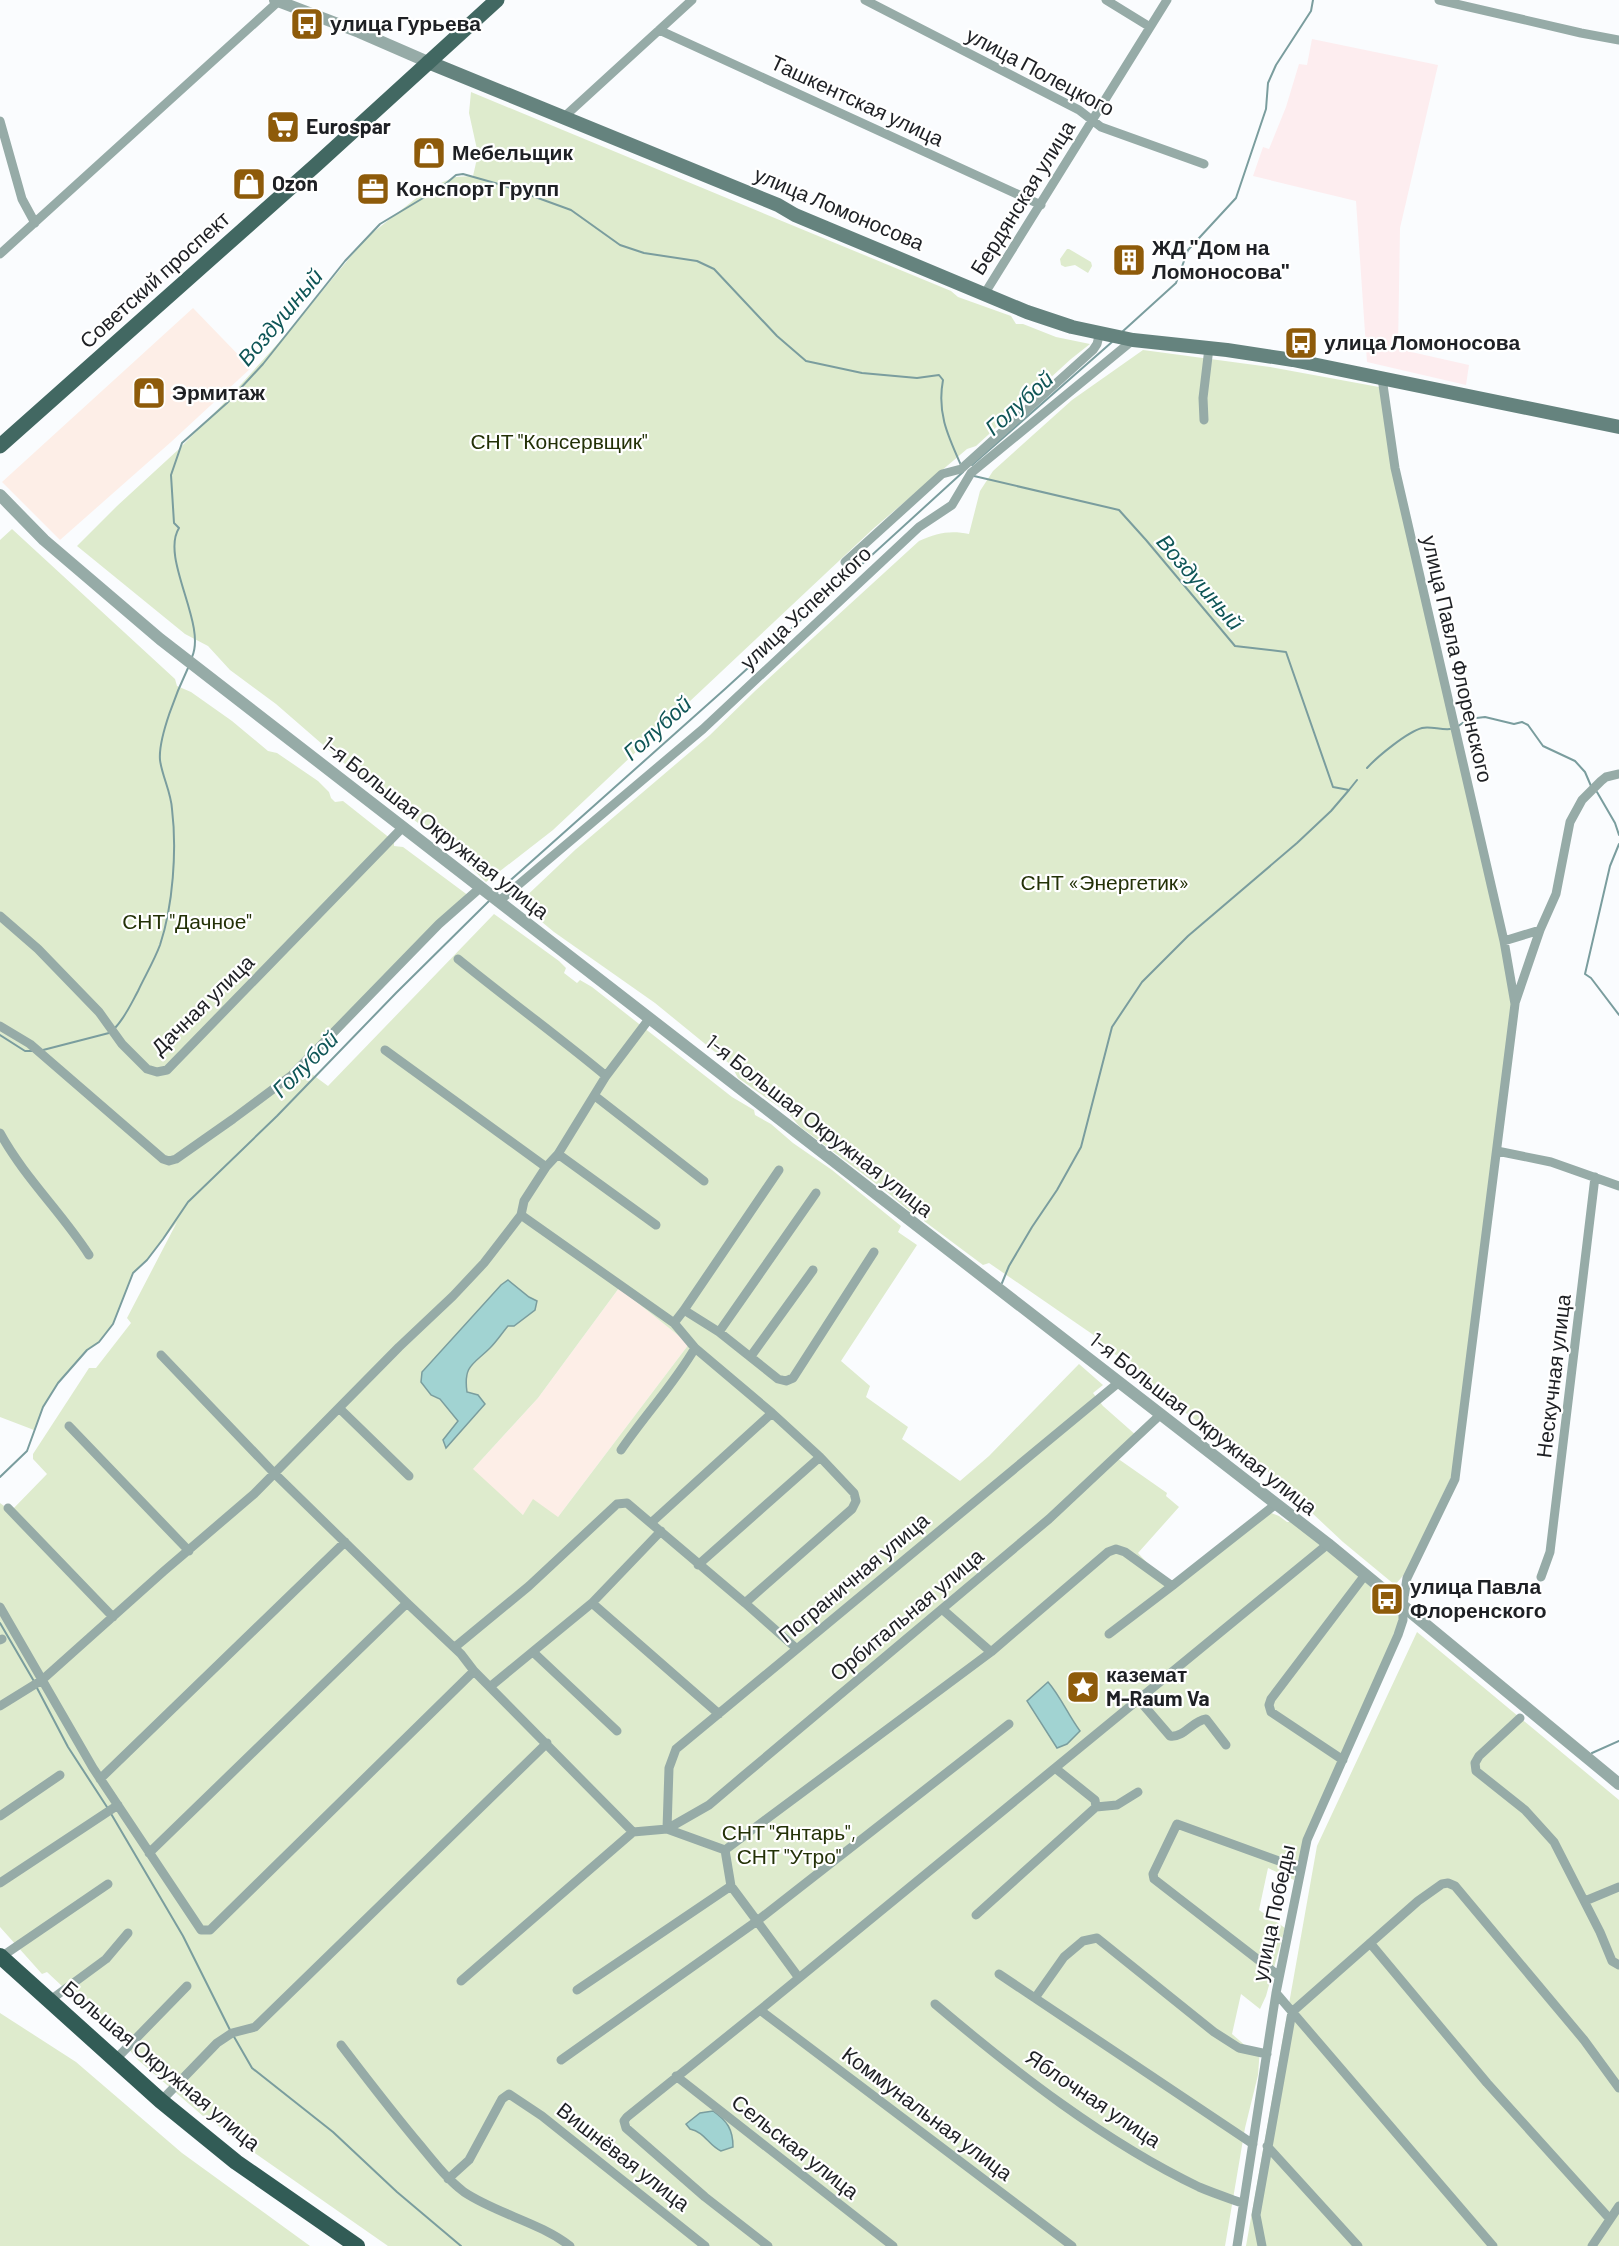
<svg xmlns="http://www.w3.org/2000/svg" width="1619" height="2246" viewBox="0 0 1619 2246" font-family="Barlow,sans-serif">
<rect width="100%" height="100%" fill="#fafcfe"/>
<!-- commercial -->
<path fill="#fdeee7" d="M193 308 251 368 171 442 60 540 2 482Z
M619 1288 689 1344 558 1517 523 1515 472 1470 538 1398Z"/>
<!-- industrial -->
<path fill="#fdedef" d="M1312 39 1438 65 1400 228 1398 349 1469 365 1466 385 1367 362 1356 201 1253 176 1263 147 1269 149 1286 107 1299 64 1307 65Z"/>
<!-- green -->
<path fill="#deebcd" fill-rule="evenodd" d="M471 92 951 291 958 297 1011 316 1016 324H1023L1056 337 1090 344 1071 359 976 446 967 449 874 528 553 830 486 882 442 840 390 803 276 704 230 670 208 646 185 634 77 546 117 506 179 449 224 403 291 329 366 238 429 188 455 177 473 176 478 154 469 113Z
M1067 249H1069L1091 262 1092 266 1088 273 1075 265 1065 267 1061 265 1060 259Z
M1143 350 1270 367 1379 387 1496 907 1513 1009 1460 1458 1407 1571 1395 1585 1343 1542 1264 1468 1170 1402 1137 1375 1133 1370 1135 1365 1128 1359 1108 1352 1094 1341 1095 1336 989 1263 983 1265 924 1221 927 1216 924 1213 914 1215 887 1192 799 1126 789 1114 738 1078 731 1065 655 1003 554 932 519 903 575 850 710 735 755 691 919 541C937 533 950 530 969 534L980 491 993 471 1072 400Z
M12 529 175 679 177 686 191 692 232 721 268 751 277 753 318 781 329 792 331 798 335 802 343 801 391 839 394 842V846L403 847 469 896 305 1069 328 1086 494 914 559 961 566 968 564 973 577 983 580 980 592 987 732 1097 754 1110 755 1115 771 1124 793 1143 832 1170 901 1226 898 1232 917 1245 841 1361 870 1386 866 1397 908 1427 902 1439 960 1481 989 1456 1079 1364 1103 1385 1093 1393 1103 1406 1137 1436 1117 1458 1167 1493 1166 1496 1179 1507 1138 1553 1172 1590 1264 1510 1279 1516 1287 1522H1291L1333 1553 1402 1615 1302 1851 1294 1880 1268 1868 1259 1910 1285 1928 1266 1996 1260 2009 1241 1994 1232 2034 1248 2048H1260L1258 2075 1245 2128 1225 2246H388L229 2135 206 2115 203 2116 138 2060 127 2047 47 1972 42 1974 0 1927V1503L11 1511 47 1474 33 1459V1454L89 1368H96L131 1323 127 1318 177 1222 147 1260 133 1273 113 1324 99 1342 87 1350 58 1383 43 1407 34 1430 0 1417V540ZM619 1288 689 1344 558 1517 533 1499 523 1515 473 1469 538 1398Z
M1417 1632 1619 1800V2246H1246L1317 1846Z
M0 2013 76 2062 182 2153 310 2246H0Z"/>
<!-- water -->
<path fill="#a1d3d2" stroke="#7a9d9e" stroke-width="1.5" d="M508 1280 529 1297 537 1301 535 1310 514 1326H508C502 1333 497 1341 490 1348 474 1364 463 1365 467 1392L478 1395 485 1404 446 1448 443 1440 458 1421 440 1399 431 1395 421 1382 422 1372 501 1285Z
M1048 1682C1061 1697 1068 1715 1080 1731L1067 1744 1057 1748 1027 1701Z
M713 2111C727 2121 733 2129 733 2147L721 2151C708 2145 705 2132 690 2129L686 2124 700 2113Z"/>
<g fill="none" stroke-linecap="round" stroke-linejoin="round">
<!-- stream -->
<path stroke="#7a9d9e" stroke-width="2" d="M1122 332 1176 283 1188 250 1236 198 1266 109 1268 83 1276 65 1311 11 1313 0
M972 465 1112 342
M974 476 1119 510 1146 540 1235 646 1286 652 1333 787 1349 790 1357 780
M192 657C207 624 160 558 179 528L174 523 171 475 182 443 227 403 263 364 345 261 380 224 443 186 456 175 463 174 502 185 571 210 620 245 644 253 697 261 714 269 777 336 806 361 862 373 917 378 939 375 943 380C937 412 947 434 960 463
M1457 727 1468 719 1485 717 1514 724 1522 722 1528 725 1543 746 1575 761 1585 772 1591 786
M1367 768C1377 757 1407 732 1422 728 1430 726 1441 730 1450 729
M1597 792 1615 823 1619 835
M1619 844 1610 866 1585 974 1591 978 1619 1015
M495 894 725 689 963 472
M114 1029C125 1018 131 1004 138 991 145 976 154 961 160 945 173 906 177 850 172 809 171 792 162 776 160 760 158 737 178 689 188 668
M0 1035 25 1051H34
M43 1050 109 1033
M1002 1283 1009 1266 1032 1227 1057 1190 1081 1147 1112 1027 1142 982 1188 936 1297 843 1331 811 1349 790
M0 1477 27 1451 43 1407 58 1383 87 1350 99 1342 113 1324 133 1273 147 1260 163 1239 188 1202 277 1116 396 993 489 901
M0 1623 35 1683
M37 1688 68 1747 107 1807
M1592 1753 1619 1741
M110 1812 183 1936 230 2030
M233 2035 252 2068 333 2132 397 2192 461 2246"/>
<!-- minor -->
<path stroke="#96aba7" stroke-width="9" d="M865 0 1079 110 1101 127 1204 164
M1106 0 1150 27
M1439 0 1581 33 1619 40
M659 30 1041 205
M564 117 692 0
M0 121 22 199 35 223
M0 254 280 0
M985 293 1167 0
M1204 420 1203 398 1209 348
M845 562 942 474 961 469 1093 350 1097 344 1100 332
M498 902 703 729 919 527 952 505 971 473 1133 340
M0 916 38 949 99 1012 122 1044 147 1069 157 1072 167 1070 403 827
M1504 941 1540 930
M458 959C507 999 558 1036 606 1076
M1515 1003 1540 930 1556 894 1570 822 1582 800 1601 781 1606 777 1619 774
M0 1026 30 1044 163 1159 169 1161 176 1159 233 1119 292 1075 439 924 480 888
M385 1050 546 1167
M595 1096 704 1181
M0 1133C24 1177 62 1213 89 1255
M1497 1151 1551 1162 1619 1186
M558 1154 656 1225
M684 1310 779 1170
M674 1323 684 1310 719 1332 778 1379 786 1381 793 1378 874 1252
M719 1332 816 1193
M161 1355 274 1473 407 1603 461 1654 474 1671 633 1832 667 1829 725 1850 731 1886
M751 1356 813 1270
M339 1408 409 1476
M69 1426 189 1551
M621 1450C645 1415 674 1384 695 1348
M8 1508 113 1617
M652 1522 772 1413
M698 1565 820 1457
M1541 1577 1550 1552 1595 1177
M592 1603 661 1531
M745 1603 797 1649
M0 1607 93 1768 201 1930H210L474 1671
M942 1609 991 1652
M1109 1634 1172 1586
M0 1640 2 1639
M455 1647 529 1586 617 1504 627 1503 745 1603 852 1509 856 1501 854 1493 820 1457 772 1413 695 1348 674 1323 521 1215
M533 1652 617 1731
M491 1686 592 1603 719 1714
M1139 1700 1170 1736C1184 1738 1192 1721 1206 1719L1226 1745
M0 1706 42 1680 164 1571 254 1494 399 1347 453 1296 484 1263 521 1215 524 1201 546 1167 558 1154 606 1076 649 1019
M1520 1718 1479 1756 1475 1763 1476 1771 1525 1810 1554 1842 1600 1932 1612 1961 1619 1965
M1343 1760 1271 1712 1269 1705 1271 1699 1365 1575
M1055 1768 1095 1800 1096 1807
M100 1779 345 1542
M0 1816 60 1775
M667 1829 669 1768 676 1749 1118 1383
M667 1829 709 1805 742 1777 1049 1519 1160 1415
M725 1850 991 1652 1108 1552 1116 1549 1125 1552 1172 1586 1276 1504
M149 1853 407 1603
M0 1883 118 1805
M1585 1901 1619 1887
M976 1915 1096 1807 1117 1805 1138 1792
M1370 1943 1487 2083 1609 2218
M1 1957 108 1884
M999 1974 1253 2144
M1279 1976 1154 1879 1153 1874 1177 1824 1301 1869
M799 1978 757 1921 1009 1724
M461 1981 633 1832
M1276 1993 1493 2246
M1035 1998 1064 1957 1083 1941 1097 1938 1214 2032 1239 2048 1267 2054
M49 2001 106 1959 128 1933
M935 2004C1014 2071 1105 2142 1199 2187 1213 2193 1228 2198 1242 2203
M760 2010 1072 2246
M341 2045C367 2079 393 2113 420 2145 434 2162 447 2179 464 2192 497 2214 539 2222 570 2246
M115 2060 187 1986
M561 2060 757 1921 731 1886 577 1990
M676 2076 893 2246
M161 2101 217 2043 232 2033 255 2027 547 1743
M1267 2146 1358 2246
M448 2179 469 2160 502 2099 509 2094 542 2116 705 2246
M768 2246 705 2197 626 2128 624 2121 627 2117 760 2010 1328 1544
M1237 2246 1276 1993 1307 1840 1398 1635 1403 1620V1605L1407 1578 1455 1479 1515 1004 1504 941 1395 468 1382 378
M1262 2246 1256 2215 1292 2012 1418 1901 1442 1884 1448 1883 1455 1886 1584 2040 1619 2088
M1592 2246 1619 2206"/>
<!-- tertiary -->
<path stroke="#96aba7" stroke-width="12" d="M275 0 359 32 428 62
M0 495 44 540 160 639 1328 1544 1619 1784"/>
<!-- secondary -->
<path stroke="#65837e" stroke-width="14" d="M428 62 778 205 795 215 1027 312 1072 327 1133 340 1227 350 1293 360 1619 427"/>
<!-- primary -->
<path stroke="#426862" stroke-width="15" d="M0 446 316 165 497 0"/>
<!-- trunk -->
<path stroke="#325c56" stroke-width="16" d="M0 1956 161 2101 236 2162 357 2246"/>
</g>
<!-- icons -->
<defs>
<symbol id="bus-square" viewBox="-11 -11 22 22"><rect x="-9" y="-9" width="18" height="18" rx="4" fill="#8e5b0a" stroke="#fff"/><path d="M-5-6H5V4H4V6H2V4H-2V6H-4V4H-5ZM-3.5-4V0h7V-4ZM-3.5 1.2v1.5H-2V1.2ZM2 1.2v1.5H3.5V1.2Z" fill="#fff"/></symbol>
<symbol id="supermarket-square" viewBox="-11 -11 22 22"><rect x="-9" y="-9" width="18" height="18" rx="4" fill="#8e5b0a" stroke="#fff"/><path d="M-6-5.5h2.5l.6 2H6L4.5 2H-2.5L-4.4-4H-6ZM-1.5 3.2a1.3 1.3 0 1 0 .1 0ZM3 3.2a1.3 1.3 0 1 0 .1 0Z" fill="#fff"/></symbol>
<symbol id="shop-square" viewBox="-11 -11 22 22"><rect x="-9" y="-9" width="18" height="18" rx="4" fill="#8e5b0a" stroke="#fff"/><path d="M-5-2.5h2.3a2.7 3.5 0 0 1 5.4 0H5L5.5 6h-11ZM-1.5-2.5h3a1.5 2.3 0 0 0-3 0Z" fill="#fff"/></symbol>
<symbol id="office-square" viewBox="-11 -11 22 22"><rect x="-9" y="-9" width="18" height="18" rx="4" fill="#8e5b0a" stroke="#fff"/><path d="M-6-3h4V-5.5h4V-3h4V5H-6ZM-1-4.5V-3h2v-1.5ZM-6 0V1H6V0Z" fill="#fff"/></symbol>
<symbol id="building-square" viewBox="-11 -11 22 22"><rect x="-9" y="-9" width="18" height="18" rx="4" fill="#8e5b0a" stroke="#fff"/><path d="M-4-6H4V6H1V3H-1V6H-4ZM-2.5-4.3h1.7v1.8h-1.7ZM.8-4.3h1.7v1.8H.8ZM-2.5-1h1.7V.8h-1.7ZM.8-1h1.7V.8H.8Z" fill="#fff"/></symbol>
<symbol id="sight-square" viewBox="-11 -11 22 22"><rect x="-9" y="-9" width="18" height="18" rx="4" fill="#8e5b0a" stroke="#fff"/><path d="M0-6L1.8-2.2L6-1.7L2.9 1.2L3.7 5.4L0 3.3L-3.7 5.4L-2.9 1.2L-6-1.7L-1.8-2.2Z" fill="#fff"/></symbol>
</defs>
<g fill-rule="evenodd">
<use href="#bus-square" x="288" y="5" width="38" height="38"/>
<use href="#supermarket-square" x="264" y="108" width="38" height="38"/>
<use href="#shop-square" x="410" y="134" width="38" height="38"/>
<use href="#shop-square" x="230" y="165" width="38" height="38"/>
<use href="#office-square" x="354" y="170" width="38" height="38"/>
<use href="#building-square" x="1110" y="241" width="38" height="38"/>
<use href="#bus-square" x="1282" y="324" width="38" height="38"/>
<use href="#shop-square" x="130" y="374" width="38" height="38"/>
<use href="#bus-square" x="1368" y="1580" width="38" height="38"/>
<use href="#sight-square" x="1064" y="1668" width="38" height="38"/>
</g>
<g text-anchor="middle" stroke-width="4.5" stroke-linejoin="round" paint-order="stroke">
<!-- poi labels -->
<g font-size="21" font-weight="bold" fill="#1e2024" stroke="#fff" text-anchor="start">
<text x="330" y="31">улица Гурьева</text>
<text x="306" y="134">Eurospar</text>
<text x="452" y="160">Мебельщик</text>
<text x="272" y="191">Ozon</text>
<text x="396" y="196">Конспорт Групп</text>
<text x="1152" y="255">ЖД "Дом на<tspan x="1152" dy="24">Ломоносова"</tspan></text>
<text x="1324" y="350">улица Ломоносова</text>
<text x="172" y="400">Эрмитаж</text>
<text x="1410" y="1594">улица Павла<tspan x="1410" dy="24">Флоренского</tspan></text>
<text x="1106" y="1682">каземат<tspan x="1106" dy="24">M-Raum Va</tspan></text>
</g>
<!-- street labels -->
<g font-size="21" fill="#1e2024" stroke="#fff">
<text transform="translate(1040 72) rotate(28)" y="7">улица Полецкого</text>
<text transform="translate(857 101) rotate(25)" y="7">Ташкентская улица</text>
<text transform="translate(1023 198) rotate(-58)" y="7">Бердянская улица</text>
<text transform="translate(839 209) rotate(23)" y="7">улица Ломоносова</text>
<text transform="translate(155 280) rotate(-42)" y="7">Советский проспект</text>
<text transform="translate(806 608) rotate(-43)" y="7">улица Успенского</text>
<text transform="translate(1457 659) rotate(77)" y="7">улица Павла Флоренского</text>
<text transform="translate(435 828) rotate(38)" y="7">1-я Большая Окружная улица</text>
<text transform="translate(203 1005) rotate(-44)" y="7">Дачная улица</text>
<text transform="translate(819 1126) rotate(38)" y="7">1-я Большая Окружная улица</text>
<text transform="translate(1554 1376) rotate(-83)" y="7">Нескучная улица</text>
<text transform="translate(1203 1424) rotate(38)" y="7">1-я Большая Окружная улица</text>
<text transform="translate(854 1578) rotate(-40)" y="7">Пограничная улица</text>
<text transform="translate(907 1615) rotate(-40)" y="7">Орбитальная улица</text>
<text transform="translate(1274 1913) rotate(-78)" y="7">улица Победы</text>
<text transform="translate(161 2066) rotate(40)" y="7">Большая Окружная улица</text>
<text transform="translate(1093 2099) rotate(34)" y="7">Яблочная улица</text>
<text transform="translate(927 2114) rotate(37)" y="7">Коммунальная улица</text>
<text transform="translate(795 2147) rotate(38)" y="7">Сельская улица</text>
<text transform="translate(623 2157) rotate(38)" y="7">Вишнёвая улица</text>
</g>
<!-- park labels -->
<g font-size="21" fill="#233107" stroke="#fff">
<text x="559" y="449">СНТ "Консервщик"</text>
<text x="1105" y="890">СНТ «Энергетик»</text>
<text x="187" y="929">СНТ "Дачное"</text>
<text x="789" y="1840">СНТ "Янтарь",<tspan x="789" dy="24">СНТ "Утро"</tspan></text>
</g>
<!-- water labels -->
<g font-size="22" font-style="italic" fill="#0f5657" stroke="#fff">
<text transform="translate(280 317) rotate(-50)" y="8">Воздушный</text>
<text transform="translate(1019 403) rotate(-42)" y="8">Голубой</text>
<text transform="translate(1200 582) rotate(49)" y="8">Воздушный</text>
<text transform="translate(657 728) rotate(-42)" y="8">Голубой</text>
<text transform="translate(305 1064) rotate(-45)" y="8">Голубой</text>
</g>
</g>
</svg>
